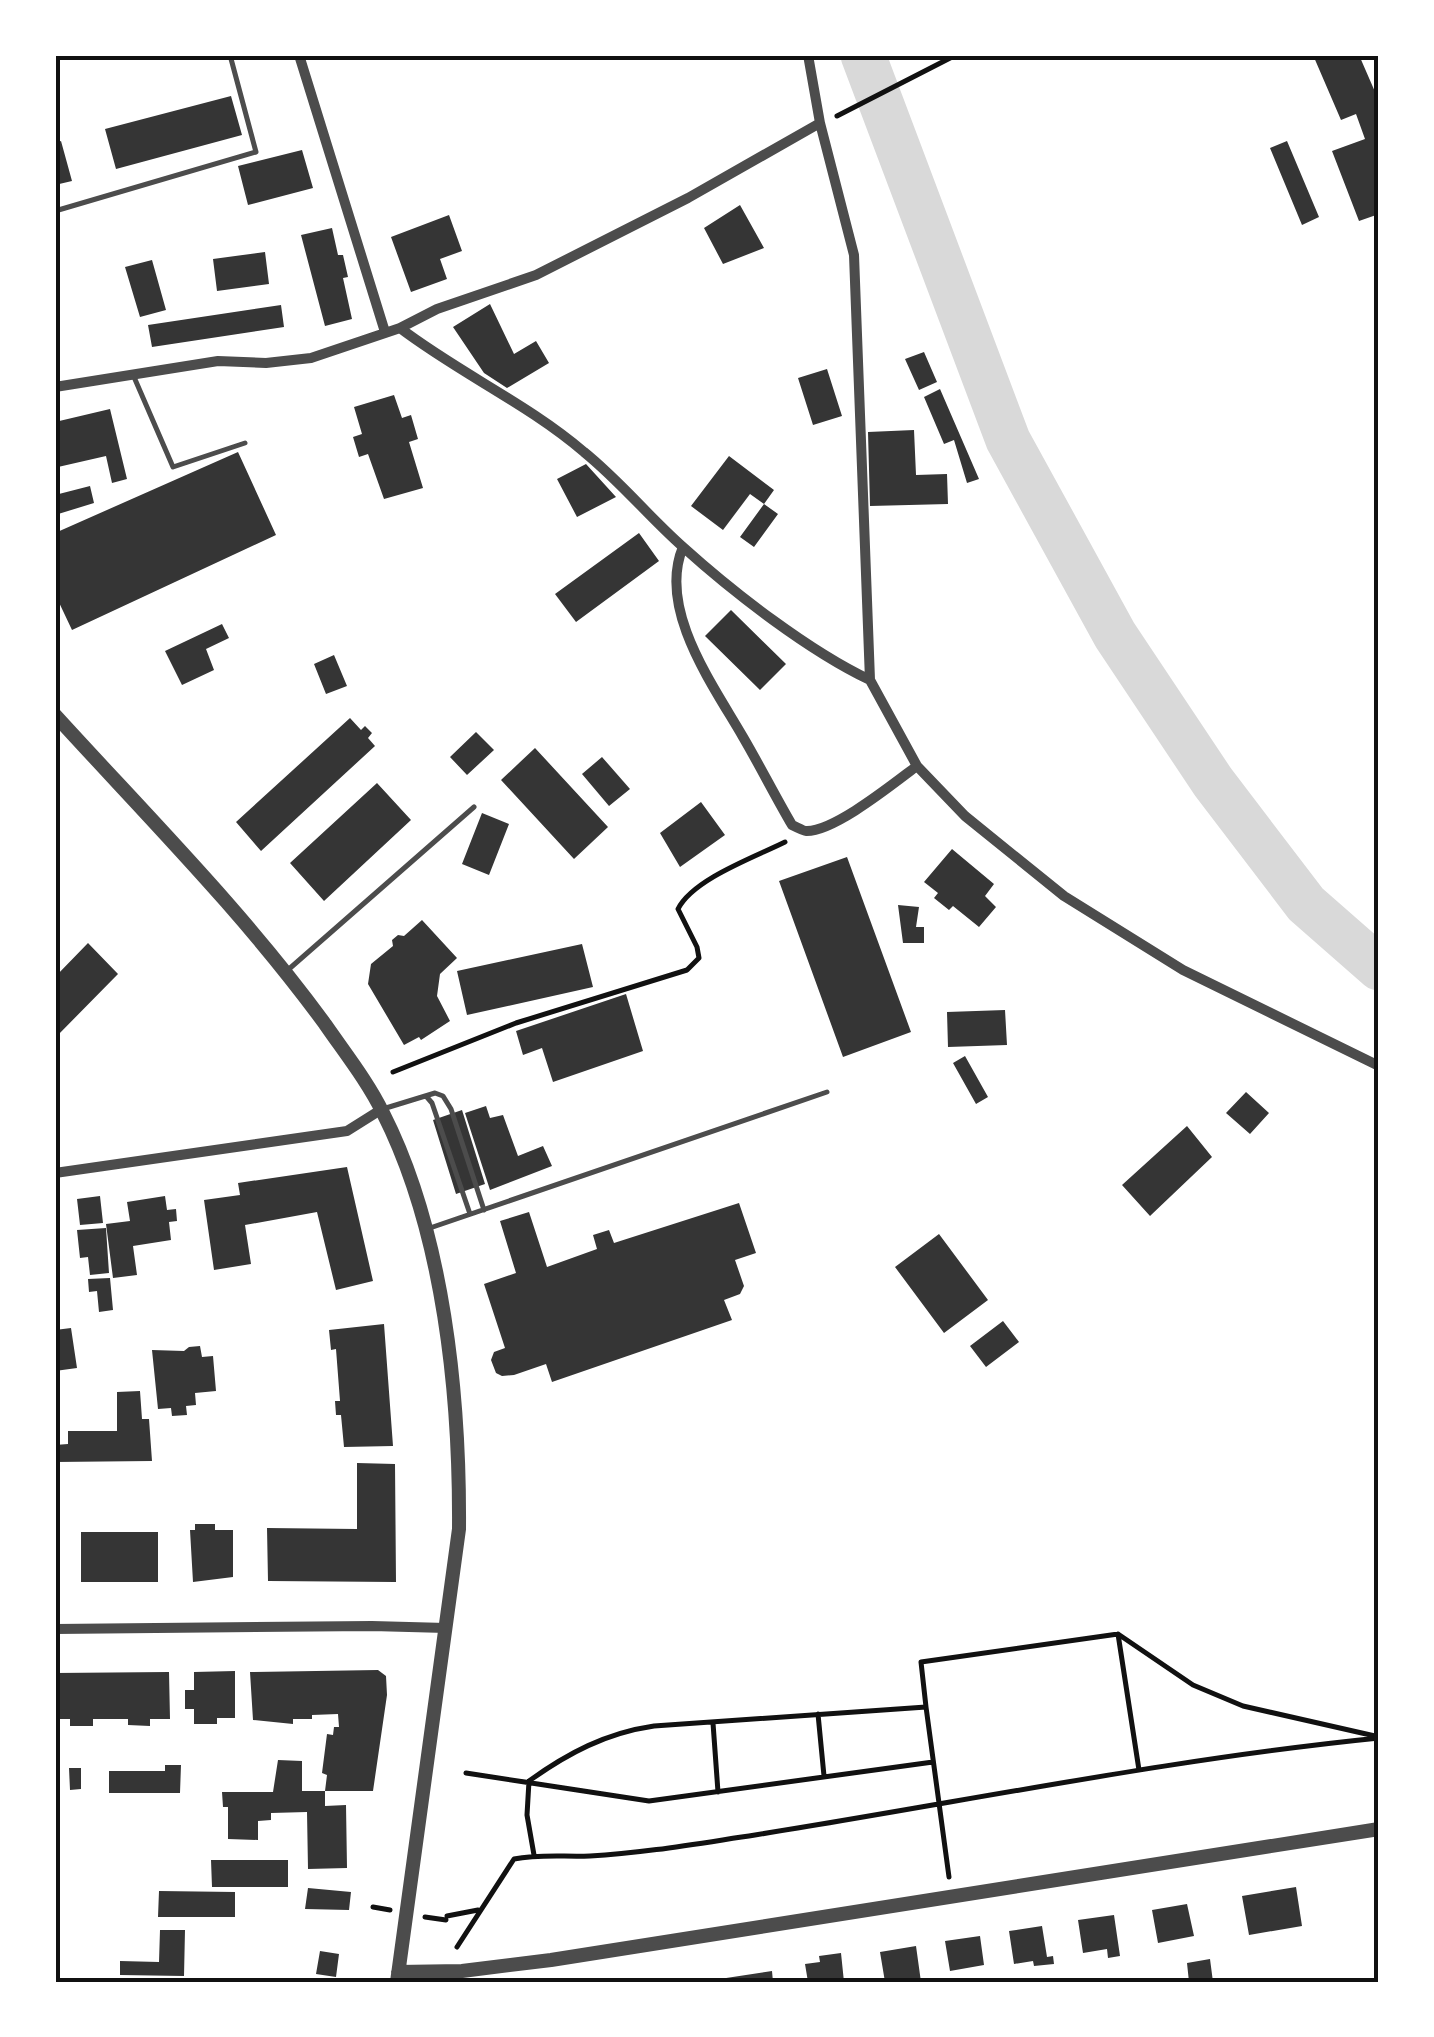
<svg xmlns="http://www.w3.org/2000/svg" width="1434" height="2037" viewBox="0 0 1434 2037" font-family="'Alegreya Sans',sans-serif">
<rect width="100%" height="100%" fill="#fff"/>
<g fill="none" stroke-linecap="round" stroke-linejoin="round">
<!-- river -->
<path stroke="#d9d9d9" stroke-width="45" d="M863 55 1008 440 1115 635 1213 782 1306 904 1379 968"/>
</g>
<!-- building -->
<path fill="#353535" d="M1313 55H1359L1379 101V214L1359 221 1332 151 1365 139 1356 114 1341 120Z
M231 96 242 135 116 169 105 129Z
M61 141 72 181 55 185V143Z
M1287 141 1319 217 1302 225 1270 148Z
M302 150 313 188 248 205 238 166Z
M740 205 764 248 723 264 704 228Z
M449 215 462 251 440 259 447 279 411 292 391 237Z
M332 228 338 255H343L348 277 343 278 352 319 325 326 301 235Z
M265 252 269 284 217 291 213 259Z
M152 260 166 310 140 317 125 267Z
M490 304 514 354 536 341 549 363 507 388 484 373 453 327Z
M281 305 284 327 152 347 148 325Z
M924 352 937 382 919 390 905 359Z
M827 369 842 416 813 425 798 378Z
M940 389 979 479 967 483 954 440 944 444 924 397Z
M394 395 402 418 411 415 418 439 409 442 423 488 384 499 368 454 359 457 353 437 362 434 354 407Z
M110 409 127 479 112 483 106 456 58 467 55 422Z
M914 430 916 475 947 474 948 504 870 506 868 432Z
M238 452 276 535 72 630 55 594V533Z
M729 456 774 490 764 504 750 494 723 530 691 506Z
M586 464 616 497 577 517 557 479Z
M90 486 94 503 55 515V495Z
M764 504 778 514 754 547 740 537Z
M639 533 659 561 576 622 555 594Z
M731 610 786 664 760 690 705 636Z
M222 624 229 638 206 649 214 670 182 685 165 651Z
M334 655 347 686 326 694 314 664Z
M350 718 361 730 365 726 372 733 368 738 375 746 261 851 236 822Z
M476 732 494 750 467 775 450 757Z
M535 748 608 827 574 859 501 780Z
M602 757 630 789 609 806 582 774Z
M377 783 411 820 324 901 290 863Z
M701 802 725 835 680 867 660 833Z
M482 813 509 824 489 875 462 864Z
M952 849 994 884 985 896 996 907 979 927 953 906 949 910 934 898 938 893 924 882Z
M847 857 911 1032 843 1057 779 881Z
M898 905 919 907 916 927H924V943H903Z
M422 920 457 958 440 974 437 996 450 1021 421 1040 419 1037 404 1045 368 984 371 964 393 946 392 940 398 935 404 936Z
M88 943 118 974 55 1038V977Z
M582 944 593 987 467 1015 457 971Z
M626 994 643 1051 553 1082 542 1048 523 1055 516 1031Z
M1005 1010 1007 1045 948 1047 947 1012Z
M965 1056 988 1097 976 1104 953 1063Z
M1246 1092 1269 1113 1250 1134 1226 1113Z
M486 1106 490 1118 503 1115 518 1156 543 1146 552 1166 490 1190 465 1113Z
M462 1110 485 1184 456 1194 433 1120Z
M1187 1126 1212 1157 1150 1216 1122 1185Z
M347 1167 373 1281 336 1290 317 1212 245 1225 251 1264 214 1270 204 1200 240 1195 238 1183Z
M100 1196 103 1223 80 1225 77 1199Z
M165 1196 167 1210 176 1209 177 1221 169 1222 171 1240 133 1246 137 1275 113 1278 106 1224 130 1221 127 1202Z
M739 1203 756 1253 735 1260 744 1286 740 1294 724 1300 732 1320 552 1382 546 1364 514 1375 502 1376 496 1373 491 1360 494 1352 505 1348 484 1284 516 1273 500 1221 529 1212 547 1267 597 1249 593 1235 609 1230 614 1243Z
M106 1228 109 1273 90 1275 88 1257 80 1258 77 1230Z
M939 1234 988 1300 944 1333 895 1267Z
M110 1278 113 1310 99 1312 97 1291 89 1292 88 1279Z
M1003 1321 1019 1342 986 1367 970 1346Z
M384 1324 393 1446 344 1447 341 1415H336L335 1401H340L336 1349 331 1350 329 1330Z
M71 1328 77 1368 55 1371V1330Z
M200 1346 202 1357 213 1356 216 1391 195 1393 196 1405 186 1406 187 1415 172 1416 171 1408 158 1409 152 1350 184 1351 189 1347Z
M140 1391 142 1419H149L152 1461 55 1462V1445L68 1444V1431H117V1392Z
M357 1463 395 1464 396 1582 268 1581 267 1528 357 1529Z
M195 1524H215V1530H233V1577L193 1582 190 1530H195Z
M81 1532H158V1582H81Z
M378 1670 386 1676 387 1695 373 1791H325L327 1775 322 1773 327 1734 333 1735 334 1727H339L338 1714 312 1715V1719H293V1724L253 1720 250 1672Z
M235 1671V1718H217V1724H194V1709H185V1690H194V1672Z
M169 1672 170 1719H150V1726L128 1725V1719H93V1726H70V1719H55V1673Z
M278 1760 302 1761V1791H325V1806L346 1805 347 1868 308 1869 307 1812 271 1813V1820L258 1821V1840L228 1839V1807H223L222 1792H273Z
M165 1765H181L180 1793H109V1771H165Z
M69 1768H81V1789L70 1790Z
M211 1860H288V1887H212Z
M1296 1887 1302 1926 1249 1935 1242 1896Z
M308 1888 351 1892 349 1910 305 1909Z
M159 1891 235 1892V1917H158Z
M1187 1904 1194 1936 1158 1943 1152 1910Z
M1114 1915 1120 1956 1108 1958 1107 1949 1083 1953 1078 1920Z
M1042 1926 1047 1957 1053 1956 1054 1964 1034 1966 1033 1961 1014 1964 1009 1931Z
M160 1930H185L184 1976 120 1975V1961L159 1962Z
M980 1936 984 1965 950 1971 945 1941Z
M916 1946 921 1982H885L880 1952Z
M320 1951 339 1954 336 1977 316 1974Z
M841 1953 844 1982H808L805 1964 820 1962 819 1956Z
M1210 1959 1213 1982H1189L1187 1963Z
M772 1971 773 1982H713V1980Z"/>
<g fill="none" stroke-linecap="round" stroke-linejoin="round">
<!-- path -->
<path stroke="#111" stroke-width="5" d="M837 116 956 55
M393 1072 516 1023 687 970 699 958 697 947 678 909C693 879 755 857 785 842
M926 1707 949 1877
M818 1714 824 1776
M713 1723 718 1792
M1139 1770 1118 1634 1193 1685 1243 1706 1375 1736
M466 1773 649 1801 933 1762
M534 1855 527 1815 529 1781C568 1753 606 1733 654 1726L926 1707 921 1662 1118 1634
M373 1907 390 1910
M447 1916 478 1910
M425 1917 446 1920
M457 1947 514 1859C539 1854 564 1857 590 1856 645 1853 701 1843 755 1835 963 1802 1170 1759 1379 1738"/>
<!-- service -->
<path stroke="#4c4c4c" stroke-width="5" d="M55 211 256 152 230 55
M134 377 173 467 245 443
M289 969 474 807
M426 1096 432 1103 470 1214
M386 1108 435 1093 443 1096 451 1109 484 1210
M427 1229 827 1092"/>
<!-- minor -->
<path stroke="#4c4c4c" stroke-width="10" d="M299 55 385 332
M808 55 820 123 854 255 870 680 917 766 965 816 1064 896 1183 970 1379 1066
M400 328 437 309 536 275 688 198 820 123
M55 387 218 361 266 363 311 358 400 328C459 373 528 404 584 452 620 481 649 517 683 547 734 593 809 651 870 680
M683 547C657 609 713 685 743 737 760 766 775 796 792 825 794 826 804 831 806 831 834 832 894 783 917 766
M55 1173 347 1131 382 1109
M55 1629 372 1626 446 1628"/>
<!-- tertiary -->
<path stroke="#4c4c4c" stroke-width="14" d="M55 715C147 816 245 914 325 1024 345 1053 368 1082 383 1113 444 1233 460 1396 459 1529L397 1982
M398 1972 462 1971 551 1960 1379 1829"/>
</g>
<!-- border -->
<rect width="1434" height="2037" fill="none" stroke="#ffffff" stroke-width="115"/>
<rect x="58" y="58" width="1318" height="1922" fill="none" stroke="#111" stroke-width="4"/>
</svg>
